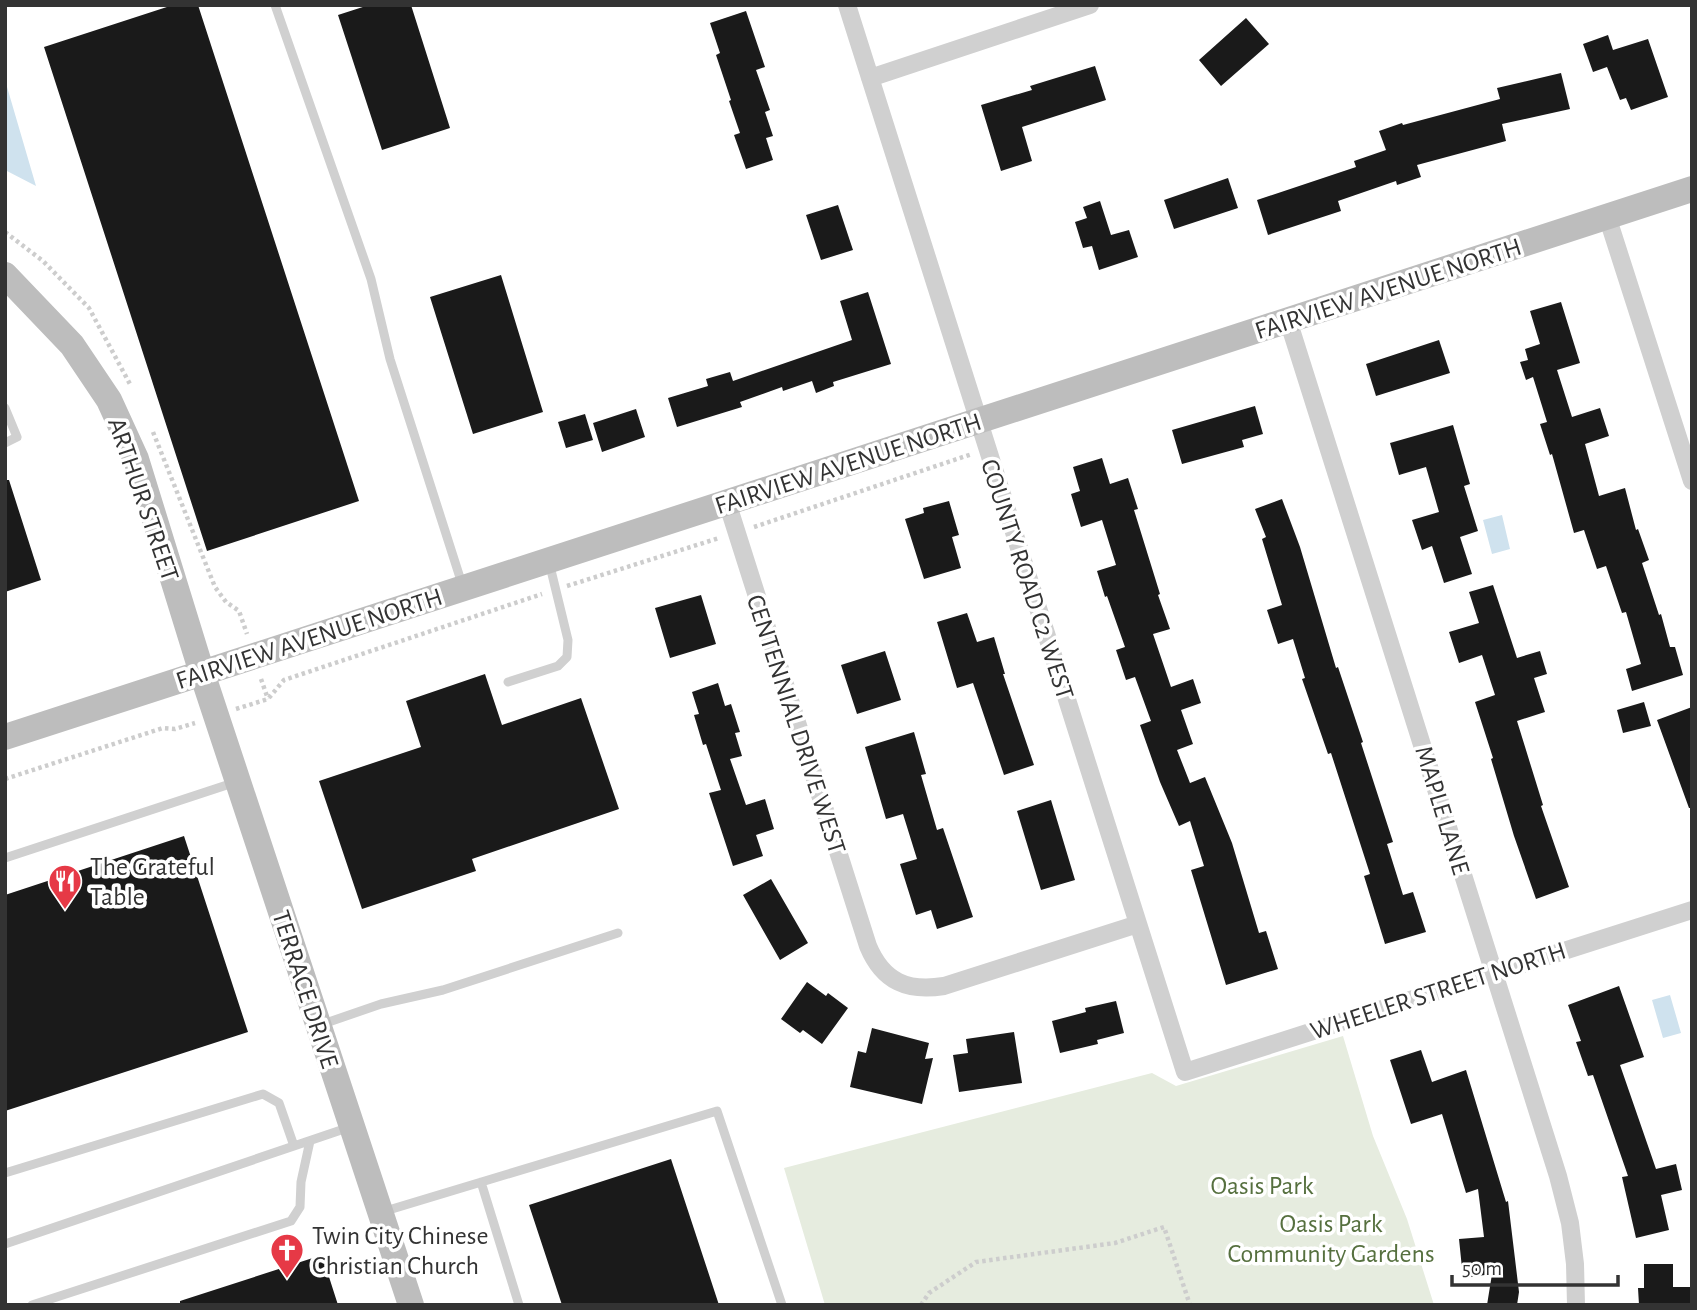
<svg xmlns="http://www.w3.org/2000/svg" width="1697" height="1310" viewBox="0 0 1697 1310" font-family="'Alegreya Sans',sans-serif">
<rect width="100%" height="100%" fill="#fff"/>
<!-- green -->
<path fill="#e6ecdf" d="M1343 1036 1373 1136 1407 1219 1434 1305H825L784 1168 1152 1073 1176 1086Z"/>
<!-- water -->
<path fill="#cfe2ee" d="M5 80 36 186 5 170Z
M1502 515 1510 549 1492 554 1483 520Z
M1670 995 1681 1033 1663 1038 1652 1000Z"/>
<!-- building -->
<path fill="#1a1a1a" d="M173 5H198L359 501 207 551 44 47Z
M369 5H411L450 128 382 150 338 15Z
M746 11 765 67 756 70 770 110 765 112 773 136 766 138 773 160 746 169 734 135 740 133 729 101 731 100 716 55 720 53 710 23Z
M1246 18 1269 44 1221 86 1199 60Z
M1608 35 1613 50 1648 39 1668 97 1631 110 1626 98 1620 100 1607 67 1593 72 1583 44Z
M1095 66 1106 100 1022 127 1032 161 1001 171 981 105 1032 90 1030 86Z
M1561 73 1570 109 1502 124 1506 141 1417 165 1421 177 1397 185 1396 181 1338 201 1341 211 1268 235 1257 200 1356 167 1354 161 1386 150 1379 131 1402 123 1403 125 1500 99 1497 88Z
M1228 178 1238 208 1174 229 1164 200Z
M1100 201 1111 235 1129 230 1138 257 1099 270 1092 246 1083 248 1075 222 1087 218 1083 207Z
M838 205 853 250 821 260 806 215Z
M501 275 543 412 473 434 430 297Z
M868 292 891 364 833 382 834 386 816 393 812 381 783 391 782 387 740 402 742 407 677 427 668 398 708 386 706 379 730 372 733 381 852 340 840 301Z
M1561 302 1580 363 1557 370 1572 417 1600 408 1609 436 1585 444 1599 496 1625 488 1636 530 1638 529 1649 560 1642 563 1659 615 1661 614 1670 647H1675L1683 675 1632 691 1626 669 1641 664 1626 612 1622 613 1606 566 1597 569 1584 530 1574 533 1552 454 1550 455 1540 424 1547 422 1533 377 1526 380 1520 362 1528 360 1525 349 1540 344 1530 311Z
M1439 340 1450 373 1376 396 1366 364Z
M1255 406 1263 434 1242 440 1244 447 1182 464 1172 430Z
M636 409 645 437 602 452 593 423Z
M585 414 593 440 566 448 558 422Z
M1453 425 1470 484 1464 486 1478 531 1460 537 1472 574 1444 583 1432 546 1422 550 1412 520 1439 512 1426 467 1399 475 1390 443Z
M1102 458 1110 484 1128 478 1138 509 1134 510 1160 594 1158 595 1170 629 1153 634 1171 687 1193 679 1201 703 1181 710 1193 744 1177 750 1190 783 1205 777 1232 843 1259 933 1266 931 1278 969 1226 985 1191 870 1204 866 1190 821 1179 826 1160 782 1140 725 1151 721 1135 677 1126 680 1116 650 1125 647 1107 596 1105 597 1097 571 1116 565 1102 520 1081 527 1071 494 1080 491 1073 467Z
M5 480H9L41 580 5 592Z
M1282 499 1300 547 1336 668 1338 667 1363 742 1361 743 1393 842 1387 844 1403 895 1413 892 1426 932 1385 944 1364 876 1370 874 1331 753 1328 754 1302 679 1305 678 1293 639 1278 644 1267 610 1282 605 1262 539 1266 537 1255 509Z
M949 501 959 535 952 537 961 568 924 579 905 519 924 513 923 508Z
M1493 585 1517 658 1540 651 1547 674 1534 678 1545 712 1517 721 1543 805 1541 806 1569 887 1536 899 1514 836 1491 759 1493 758 1475 702 1495 695 1482 655 1459 663 1449 632 1479 623 1469 592Z
M701 595 716 644 670 658 655 608Z
M967 613 977 642 994 637 1005 674H1003L1034 765 1004 775 973 683 957 688 937 622Z
M885 651 901 700 857 714 841 665Z
M485 674 502 725 581 698 619 809 472 859 476 871 362 909 319 781 421 747 406 701Z
M718 683 725 706 731 704 740 732 735 733 742 756 730 759 746 805 765 799 774 829 756 835 763 856 733 866 709 793 721 790 706 744 703 745 694 715 699 714 692 692Z
M1644 702 1651 726 1623 733 1617 710Z
M1692 707V808H1689L1657 720Z
M914 732 926 774 921 775 937 830 943 828 973 917 937 929 931 910 916 915 900 864 917 859 903 814 886 819 865 747Z
M1051 800 1075 880 1041 890 1017 811Z
M184 836 248 1032 5 1111V895Z
M771 879 808 943 780 960 743 895Z
M807 982 826 996 828 993 848 1008 822 1044 803 1030 800 1033 781 1019Z
M1619 986 1644 1057 1620 1065 1656 1169 1676 1164 1682 1190 1661 1195 1669 1230 1636 1238 1622 1177 1628 1176 1593 1075 1588 1076 1576 1042 1581 1041 1568 1005Z
M1116 1001 1124 1033 1097 1040 1098 1044 1060 1053 1052 1021 1086 1012 1085 1008Z
M872 1028 929 1043 925 1059 933 1058 922 1104 850 1087 858 1051 866 1053Z
M1014 1032 1022 1083 959 1092 953 1055 968 1053 966 1039Z
M1421 1050 1432 1082 1466 1070 1506 1202 1508 1201 1519 1292 1517 1305H1487L1492 1274 1463 1278 1459 1239 1484 1237 1478 1189 1466 1193 1442 1114 1411 1124 1390 1060Z
M671 1159 719 1305H562L529 1205Z
M322 1255 338 1305H180V1301Z
M1644 1264H1673V1287H1692V1305H1639L1638 1288H1644Z"/>
<g fill="none" stroke-linecap="round" stroke-linejoin="round">
<!-- path -->
<path stroke="#cdcdcd" stroke-width="4.5" stroke-dasharray="3.5 3.5" stroke-linecap="butt" d="M5 232 43 261 89 308 131 386
M153 432 215 587 226 602 239 611 247 634
M754 527 972 454
M567 586 719 538
M261 679 268 699
M236 709 268 699 284 680 542 594
M5 779 163 728 175 729 195 723
M921 1305 929 1293 976 1262 1115 1243 1164 1227 1190 1305"/>
<!-- lane -->
<path stroke="#d0d0d0" stroke-width="9" d="M275 5 371 279 390 359 463 587
M5 408 17 437 5 443
M508 682 558 666 567 657 568 640 549 562
M5 858 236 782
M320 1025 381 1004 443 990 618 933
M5 1173 263 1094 279 1103 294 1146
M481 1182 519 1305
M382 1212 717 1111 782 1305
M5 1244 350 1127
M32 1305 291 1221 300 1207 301 1182 310 1141"/>
<!-- street -->
<path stroke="#d0d0d0" stroke-width="18" d="M847 5 1185 1072 1692 910
M870 78 1090 5
M1607 216 1692 481
M1288 320 1558 1176 1570 1223 1575 1264 1576 1305
M727 502 868 946C883 982 908 992 944 986L1138 924"/>
<!-- secondary -->
<path stroke="#bdbdbd" stroke-width="26" d="M5 275 72 345 109 400 136 459 202 673 411 1305
M5 737 1692 189"/>
</g>
<!-- icons -->
<defs>
<symbol id="restaurant-pin" viewBox="-11 -11 22 30"><path d="M0 17L-7.5 6A9.5 9.5 0 1 1 7.5 6Z" fill="#e63946" stroke="#fff"/><path d="M-5-6h1v4h1v-4h1v4h1v-4h1v5L-1.5 .5V6h-2V.5L-5-1ZM5-6V6H3V1.5H1.5Q1.5-4 5-6Z" fill="#fff"/></symbol>
<symbol id="church-pin" viewBox="-11 -11 22 30"><path d="M0 17L-7.5 6A9.5 9.5 0 1 1 7.5 6Z" fill="#e63946" stroke="#fff"/><path d="M-1.2-6h2.4v3.5h3.3v2.4h-3.3V6h-2.4V-.1h-3.3v-2.4h3.3Z" fill="#fff"/></symbol>
</defs>
<g fill-rule="evenodd">
<use href="#restaurant-pin" x="46" y="862" width="38" height="52"/>
<use href="#church-pin" x="268" y="1231" width="38" height="52"/>
</g>
<g text-anchor="middle" stroke-width="7" stroke-linejoin="round" paint-order="stroke">
<!-- street labels -->
<g font-size="26" fill="#333" stroke="#fff">
<text transform="translate(1388 288) rotate(-18)" y="9">FAIRVIEW AVENUE NORTH</text>
<text transform="translate(848 463) rotate(-18)" y="9">FAIRVIEW AVENUE NORTH</text>
<text transform="translate(144 499) rotate(71)" y="9">ARTHUR STREET</text>
<text transform="translate(1028 579) rotate(72)" y="9">COUNTY ROAD C2 WEST</text>
<text transform="translate(309 638) rotate(-18)" y="9">FAIRVIEW AVENUE NORTH</text>
<text transform="translate(797 724) rotate(72)" y="9">CENTENNIAL DRIVE WEST</text>
<text transform="translate(1443 810) rotate(73)" y="9">MAPLE LANE</text>
<text transform="translate(306 989) rotate(72)" y="9">TERRACE DRIVE</text>
<text transform="translate(1438 990) rotate(-18)" y="9">WHEELER STREET NORTH</text>
</g>
<!-- poi labels -->
<g font-size="26" fill="#333" stroke="#fff" text-anchor="start">
<text x="90" y="875">The Grateful<tspan x="90" dy="30">Table</tspan></text>
<text x="312" y="1244">Twin City Chinese<tspan x="312" dy="30">Christian Church</tspan></text>
</g>
<!-- park labels -->
<g font-size="26" fill="#56703f" stroke="#fff">
<text x="1262" y="1194">Oasis Park</text>
<text x="1331" y="1232">Oasis Park<tspan x="1331" dy="30">Community Gardens</tspan></text>
</g>
</g>
<!-- border -->
<rect width="1697" height="1310" fill="none" stroke="#333333" stroke-width="14"/>
<!-- scale -->
<path d="M1452 1275v10h166v-10" fill="none" stroke="#333333" stroke-width="3.5"/>
<text x="1462" y="1275" font-size="21" fill="#333333" stroke="#ffffff" stroke-width="5" paint-order="stroke">50 m</text>
</svg>
